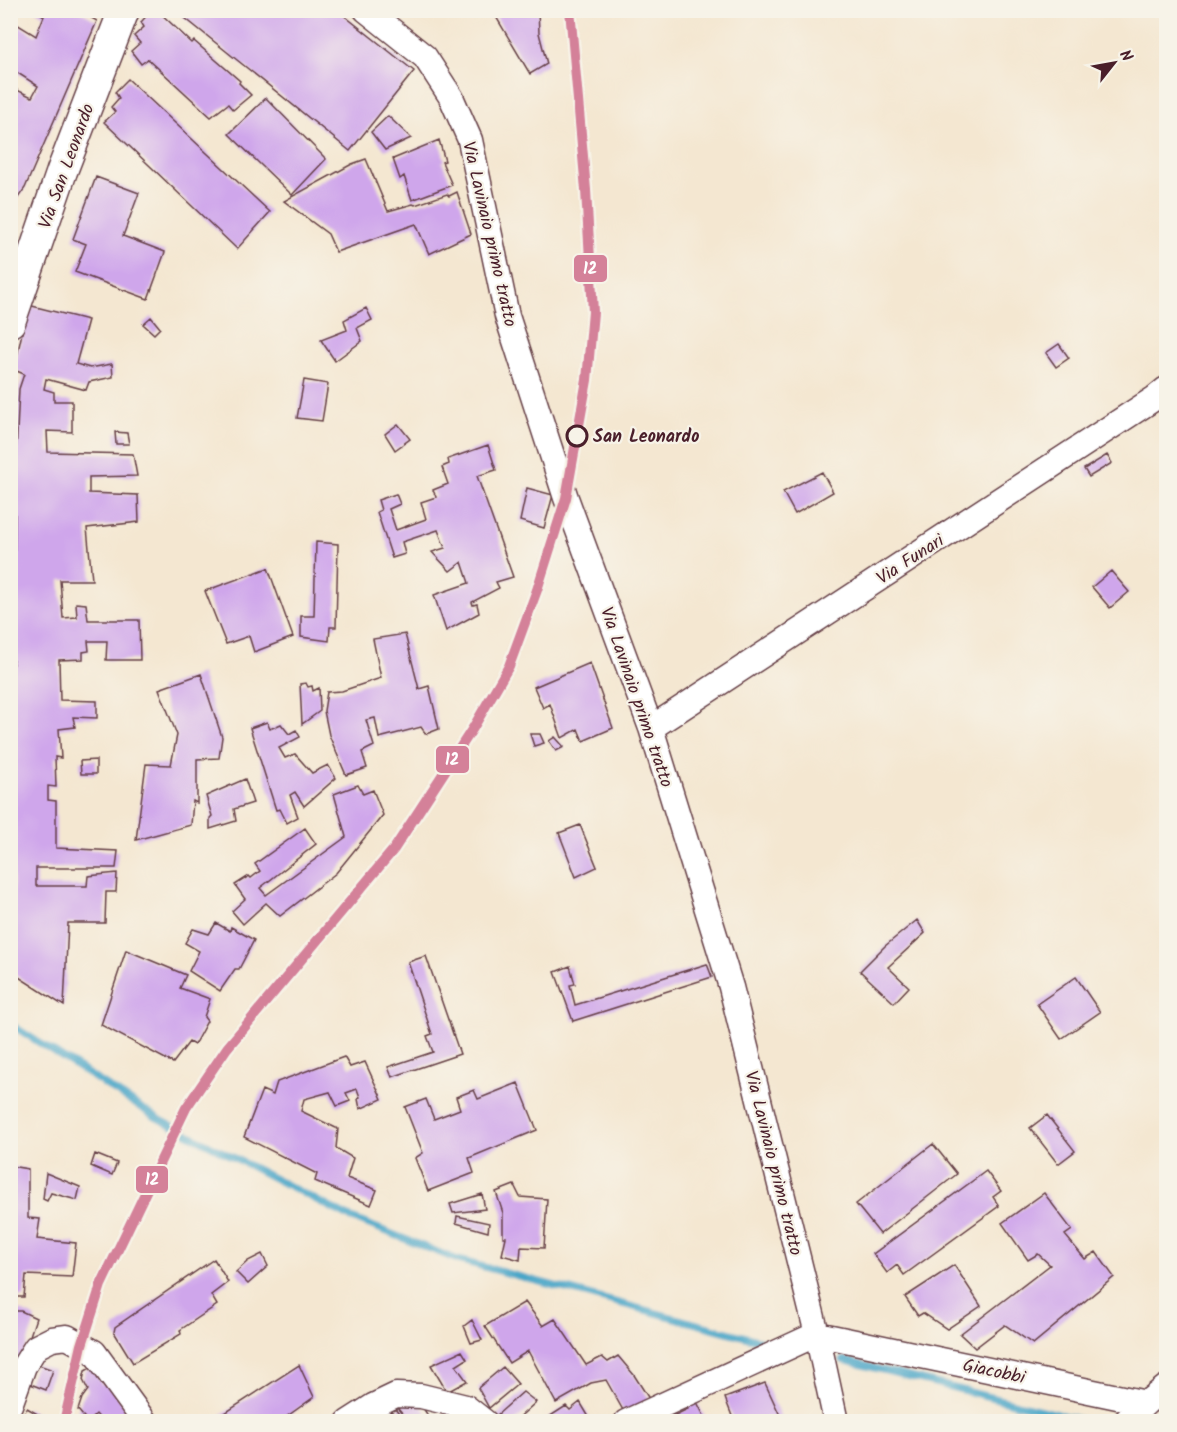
<svg xmlns="http://www.w3.org/2000/svg" width="1177" height="1432" viewBox="0 0 1177 1432" font-family="Kalam,sans-serif">
<rect width="100%" height="100%" fill="#f7f3e8"/>
<filter id="ink" filterUnits="userSpaceOnUse"><feTurbulence type="fractalNoise" baseFrequency=".0167" numOctaves="2"/><feDisplacementMap in="SourceGraphic" scale="12" xChannelSelector="R" yChannelSelector="G"/><feConvolveMatrix kernelMatrix="1 2 1 2 8 2 1 2 1" color-interpolation-filters="sRGB"/></filter>
<filter id="wash" filterUnits="userSpaceOnUse"><feTurbulence type="fractalNoise" baseFrequency=".008" numOctaves="4" result="noise"/><feDisplacementMap in="SourceGraphic" scale="24" xChannelSelector="R" yChannelSelector="G"/><feGaussianBlur stdDeviation="1.35" result="paint"/><feColorMatrix in="noise" values="0 0 0 0 0 0 0 0 0 0 0 0 0 0 0 0 0 1.4 0 .05"/><feComposite in="paint" operator="in"/></filter>
<g filter="url(#wash)">
<rect width="100%" height="100%" fill="#f4e7d1"/>
<g fill="none" stroke-linecap="round" stroke-linejoin="round">
<!-- stream -->
<path stroke="#49a6c8" stroke-width="7" d="M10 1024 157 1118 349 1217 458 1260 772 1344
M843 1360 1089 1422"/>
</g>
<g id="blocks">
<!-- building -->
<path fill="#cfa6eb" d="M35 10H78L97 21 25 188 10 209V97L14 100 17 90 32 97 38 86 10 68V22L12 21 36 36 44 16Z
M152 10H157L192 43 194 41 240 81 239 83 251 95 233 110 228 104 211 117 148 59 141 64 131 51 140 43 134 36 144 27 141 22Z
M175 10H337L414 71 350 151Z
M492 10H538L539 33 547 64 530 74Z
M128 79 270 212 237 249 104 122 115 112 111 107 119 98 115 92Z
M266 98 326 159 292 195 229 134Z
M388 116 411 138 385 150 371 132Z
M439 140 445 161 442 162 452 185 412 200 404 176 400 179 393 159Z
M366 159 388 211 413 204 415 205 447 194 449 196 457 192 471 234 429 254 416 224 336 252 328 234 284 201 352 164Z
M96 177 139 193 123 236 165 252 148 299 75 272 86 244 73 239Z
M28 305 88 320 76 364 90 368 112 364 113 377 89 382 86 390 46 379 44 389 54 392V401H72V432L47 431 48 452 133 454 137 476 89 477V493L138 495 139 522 87 528 92 580H60L63 618 77 617 76 603 86 604 88 620H139L140 660H106L107 641H88L89 651 83 652V659L59 660 60 700 97 701V718L73 717 75 727 59 729 61 758 55 757 56 787 48 786V800L56 801V848L118 851 116 868H36V886H87L88 876 117 873 116 892H106L105 923H68L64 1006 14 974 12 714 16 453 19 389 24 374 14 370Z
M366 308 372 320 357 328 362 341 335 361 321 340 347 330 344 320Z
M151 317 160 328 154 334 143 324Z
M1059 344 1069 358 1056 367 1046 353Z
M304 380 328 384 322 421 297 418Z
M398 424 410 439 395 450 385 434Z
M115 432 127 433 129 444H116Z
M488 445 496 470 477 476 513 577 496 582 499 588 472 602 473 605 477 604 479 613 446 631 434 595 469 583 462 562 450 571 432 552 445 548 438 530 402 542 405 554 392 558 377 512 381 510 378 500 396 494 400 504 389 509 396 530 426 519 421 502 436 497 433 490 448 484 442 467 449 464 448 459Z
M1107 455 1112 463 1089 477 1084 469Z
M822 472 833 492 795 514 783 492Z
M527 488 553 495 544 528 520 521Z
M316 542 338 544 336 627H330L329 641 301 637V616H314Z
M268 568 293 637 254 652 249 636 226 644 205 591Z
M1111 571 1129 592 1110 608 1092 587Z
M405 634 419 689 429 686 439 729 426 734 421 727 379 738 375 718 366 720 374 746 362 752 367 768 346 775 329 735 324 711 327 692 342 691 381 678 373 639Z
M590 663 613 728 583 741 578 729 562 738 550 704 543 708 534 687Z
M201 674 222 737 219 758 197 759V803L193 801 191 825 136 840 146 764 171 765 177 735 159 689Z
M306 683 308 687 312 686 313 691 319 688 320 711 302 724 300 684Z
M267 722 270 729 281 724 289 734 296 730 300 737 279 748 285 758 295 754 312 773 328 765 336 778 304 806 295 792 290 795 298 817 287 823 280 809 276 810 250 728Z
M530 734H540L544 743 534 746Z
M555 737 564 747 556 751 549 741Z
M96 760V774H81L80 761Z
M245 779 253 803 234 809 236 821 210 829V818L212 816 206 796Z
M358 785 363 794 373 790 383 815 336 873 280 916 266 903 243 924 232 911 245 899 235 885 249 876 251 878 260 871 255 864 305 828 316 844 260 888 266 895 346 837 334 794Z
M580 825 597 867 576 877 559 833Z
M917 920 925 933 888 967 909 987 894 1003 860 971 885 946Z
M216 923 230 931 231 927 254 940 239 969H235L220 991 189 971 199 951 185 943 193 929 209 934Z
M126 950 186 975 180 988 210 999 204 1017 207 1021 194 1045 189 1042 173 1063 101 1025Z
M426 956 460 1054 392 1077 388 1067 433 1052 427 1036 432 1034 408 962Z
M707 964 712 977 573 1021 555 972 570 966 575 984 570 985 575 1005Z
M1076 977 1100 1012 1061 1039 1037 1004Z
M344 1057 350 1067 365 1062 382 1099 360 1109 358 1099 360 1097 357 1089 346 1093 350 1101 337 1106 330 1092 304 1099 301 1111 338 1129 336 1148 353 1158 347 1178 377 1190 371 1205 315 1181 317 1174 244 1137 262 1090 273 1095 277 1082Z
M518 1083 537 1130 469 1158 474 1173 428 1191 415 1158 423 1153 405 1107 426 1099 434 1119 460 1109 456 1097 474 1090 478 1099Z
M1047 1115 1075 1151 1058 1164 1030 1128Z
M933 1144 957 1174 880 1234 856 1204Z
M95 1154 117 1163 112 1175 91 1166Z
M10 1166 28 1169V1218L40 1219 37 1239 76 1243 72 1277 26 1275 24 1297H10Z
M986 1171 1001 1191 993 1197 999 1206 904 1275 897 1265 887 1273 873 1254Z
M46 1173 80 1187 77 1200 51 1193 47 1201 43 1199Z
M514 1185 520 1197 547 1199 544 1248 521 1247 520 1260 502 1255 506 1237H503V1213L496 1192Z
M1044 1193 1072 1230 1065 1235 1085 1259 1096 1252 1114 1277 1033 1344 1005 1325 975 1348 960 1334 1050 1265 1038 1254 1028 1260 1002 1223Z
M482 1194 485 1209 453 1213 450 1204Z
M457 1216 489 1223 488 1232 456 1223Z
M262 1254 268 1266 248 1284 236 1272 248 1261Z
M214 1259 228 1282 211 1295 217 1305 180 1330 181 1334 133 1363 114 1332 115 1327Z
M954 1265 981 1306 947 1329 923 1313 918 1316 905 1297Z
M525 1302 543 1326 555 1319 586 1365 602 1357 608 1362 618 1356 634 1375 653 1405 628 1419 606 1380 591 1383 556 1403 528 1351 509 1363 485 1326Z
M10 1311H21L36 1318 19 1368 10 1366Z
M472 1320 482 1340 471 1343 464 1326Z
M462 1351 467 1359 456 1366 467 1381 447 1392 431 1365Z
M36 1364 53 1370 46 1390 28 1383Z
M299 1365 314 1397 279 1422H211Z
M92 1367 102 1385 107 1381 133 1419 130 1422H103L96 1414 88 1422 78 1410 82 1398 88 1390 83 1380 85 1371Z
M503 1367 518 1384 489 1408 478 1388Z
M765 1383 783 1422H730L732 1416 725 1398Z
M523 1392 536 1402 514 1422H502L497 1415Z
M694 1396 707 1422H670L669 1418 688 1409 685 1402Z
M418 1400 432 1422H409L398 1409 405 1402Z
M580 1402 592 1422H541L566 1406 570 1410Z
M1166 1403V1418L1159 1410Z
M27 1408 41 1416 39 1422H19Z
M395 1409 405 1422H363L383 1410 388 1414Z
M455 1412 464 1422H446Z"/>
</g>
</g>
<g filter="url(#ink)">
<use href="#blocks" fill-opacity="0" stroke="#643d44" stroke-width="1.5"/>
<g fill="none" stroke-linecap="round" stroke-linejoin="round">
<defs>
<path id="minor" d="M366 10 425 57 451 97 470 140 507 316 566 498 651 728 731 987 817 1334 836 1422
M651 728 1155 398 1166 389
M10 1405 24 1366 36 1347 52 1339 67 1337 94 1352 145 1422
M348 1422 373 1406 396 1395 421 1396 466 1407 485 1422
M626 1422 817 1334 1146 1403 1166 1387
M1125 1422 1146 1403"/>
<path id="major" d="M10 322 62 171 124 10"/>
</defs>
<!-- minor casing -->
<use href="#minor" stroke="#643d44" stroke-width="27"/>
<!-- major casing -->
<use href="#major" stroke="#643d44" stroke-width="33"/>
<!-- minor -->
<use href="#minor" stroke="#fff" stroke-width="24"/>
<!-- major -->
<use href="#major" stroke="#fff" stroke-width="30"/>
<defs>
<path id="rail-1" d="M64 1422 82 1345 101 1285 186 1108 227 1048 394 849 473 728 509 666 537 590 566 498 587 380 593 312 586 190 570 10"/>
</defs>
<!-- rail-1 casing -->
<use href="#rail-1" stroke="#f7f3e8" stroke-width="15"/>
<!-- rail-1 -->
<use href="#rail-1" stroke="#d48199" stroke-width="10"/>
</g>
</g>
<!-- markers -->
<circle fill="#f7f3e8" stroke="#4a1f2b" stroke-width="3" cx="577" cy="436" r="10"/>
<g text-anchor="middle" stroke-width="4.5" stroke-linejoin="round" paint-order="stroke">
<!-- street labels -->
<g font-size="18" fill="#4a1f2b" stroke="#f7f3e8">
<text transform="translate(66 166) rotate(-70)" y="6">Via San Leonardo</text>
<text transform="translate(490 234) rotate(77)" y="6">Via Lavinaio primo tratto</text>
<text transform="translate(910 559) rotate(-33)" y="6">Via Funari</text>
<text transform="translate(637 697) rotate(71)" y="6">Via Lavinaio primo tratto</text>
<text transform="translate(774 1163) rotate(76)" y="6">Via Lavinaio primo tratto</text>
<text transform="translate(994 1371) rotate(12)" y="6">Giacobbi</text>
</g>
<!-- stop labels -->
<g font-size="18" font-weight="bold" fill="#4a1f2b" stroke="#f7f3e8" text-anchor="start">
<text x="593" y="442">San Leonardo</text>
</g>
</g>
<g stroke="#f7f3e8" stroke-width="2">
<rect x="573" y="254" width="35" height="29" rx="6" fill="#d48199"/>
<rect x="435" y="745" width="35" height="29" rx="6" fill="#d48199"/>
<rect x="135" y="1165" width="34" height="29" rx="6" fill="#d48199"/>
</g>
<g font-size="16" text-anchor="middle" font-weight="bold" fill="#fff">
<text x="590" y="274">12</text>
<text x="452" y="765">12</text>
<text x="152" y="1185">12</text>
</g>
<!-- margin -->
<rect width="1177" height="1432" fill="none" stroke="#f7f3e8" stroke-width="36"/>
<!-- north arrow -->
<g transform="translate(1114 63) rotate(59)" stroke="#f7f3e8" stroke-width="4.5" paint-order="stroke">
<path d="M0-4.5L10 22L0 15L-10 22Z" fill="#4a1f2b"/>
<text y="-9" font-size="16" font-weight="bold" text-anchor="middle" fill="#4a1f2b">N</text>
</g>
</svg>
